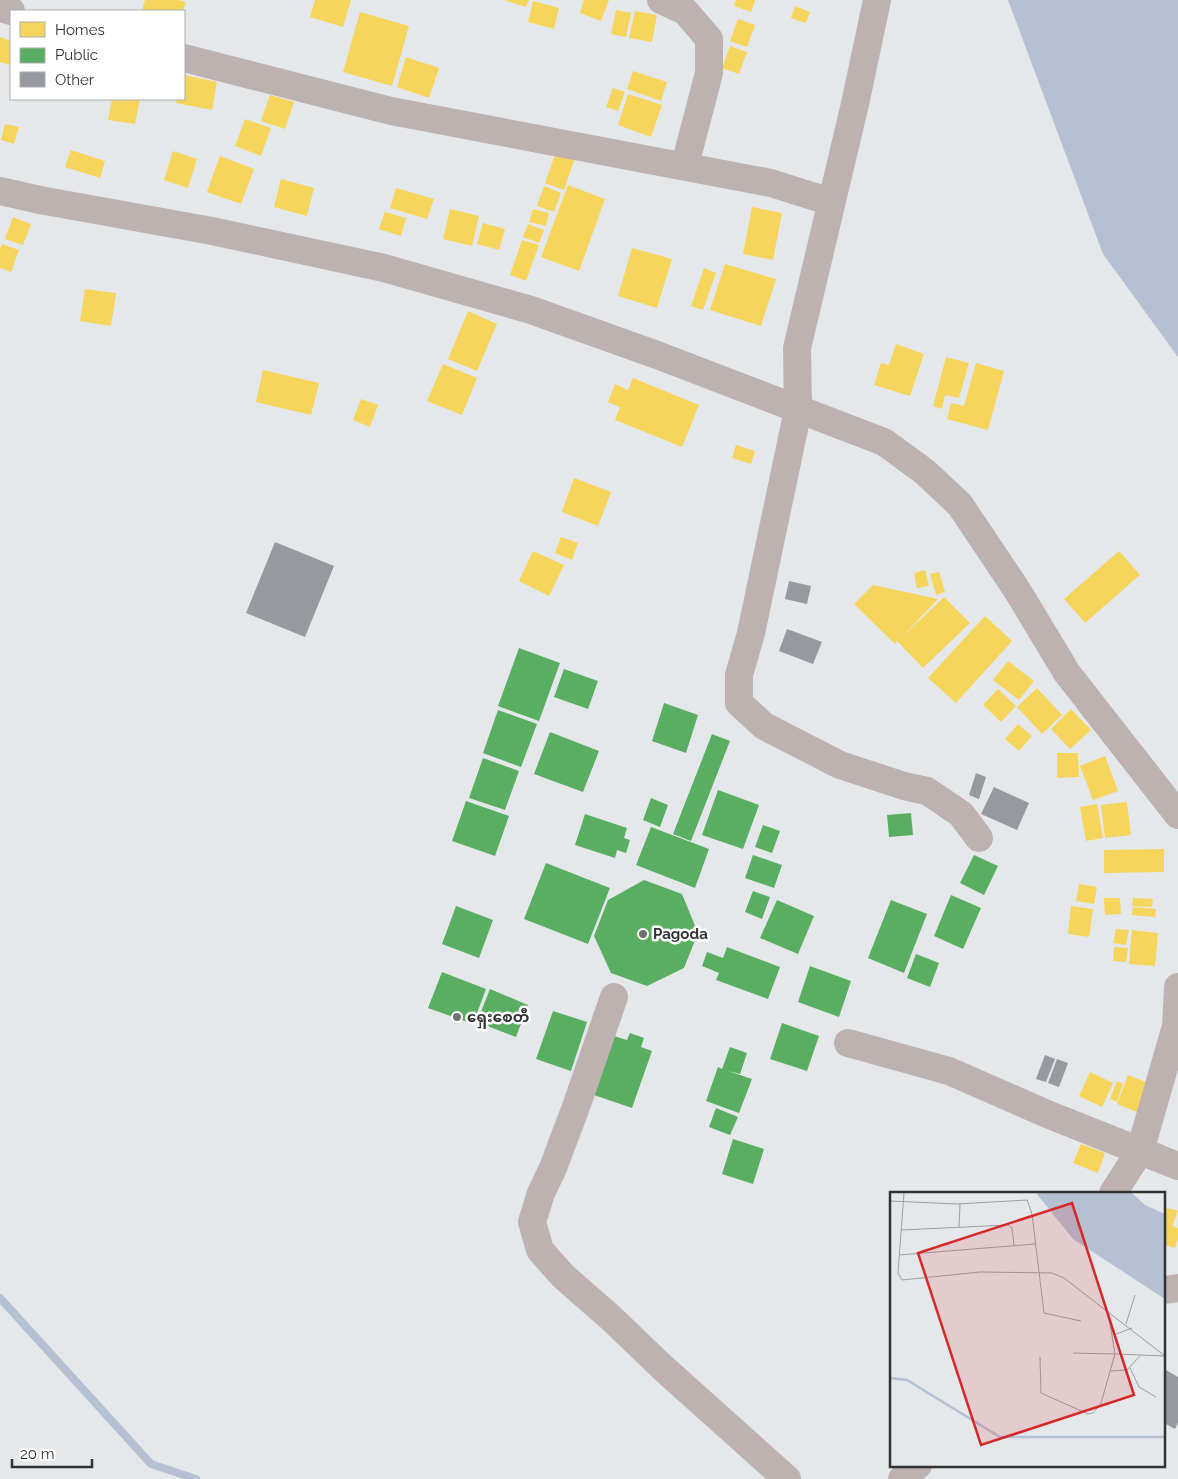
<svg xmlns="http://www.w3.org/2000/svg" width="1178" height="1479" viewBox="0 0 1178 1479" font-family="Raleway,'Noto Sans Myanmar',sans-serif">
<rect width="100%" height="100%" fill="#e5e8eb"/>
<!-- water -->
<path fill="#b5c0d2" d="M1008 0H1178V357L1103 254Z"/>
<!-- homes -->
<path fill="#f6d55c" d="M145 0H178L186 2 183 11H142Z
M315 0H351L343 27 310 17Z
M504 0H529L526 7Z
M584 0H609L601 21 580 13Z
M736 0H755L751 12 734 6Z
M533 1 559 8 554 29 528 22Z
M795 6 810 12 806 23 791 18Z
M616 10 631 13 626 37 611 34Z
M635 11 657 15 652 42 629 38Z
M360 12 409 26 392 86 343 72Z
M738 19 755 25 747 47 730 41Z
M0 37 11 41V60L9 65 0 62Z
M730 46 747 52 739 74 722 68Z
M406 57 439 68 429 98 397 87Z
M633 71 667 82 661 101 627 89Z
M184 75 217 82 212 110 176 103 177 99H184Z
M613 88 625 92 618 111 606 107Z
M628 94 662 105 651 137 618 125Z
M270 95 294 102 285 129 261 121Z
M112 99H140L135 124 108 120Z
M245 119 271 128 261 156 235 146Z
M5 124 19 127 14 144 1 140Z
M557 149 576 155 564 190 545 183Z
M71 150 105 161 100 178 65 167Z
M173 151 197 159 188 188 164 180Z
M220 156 254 169 241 204 207 192Z
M281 179 314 188 307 216 274 207Z
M568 185 605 199 579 271 541 257Z
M544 186 561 193 554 212 537 206Z
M396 188 434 199 427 219 390 208Z
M752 207 782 213 773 260 743 254Z
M450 209 479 216 472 246 443 239Z
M533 209 549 213 546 226 529 222Z
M385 212 406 218 401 236 379 229Z
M13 217 31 224 23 245 5 239Z
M483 223 505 229 499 250 477 244Z
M528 224 544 230 539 243 523 237Z
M522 240 539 245 526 281 510 275Z
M2 244 19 250 11 272 0 268V249Z
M632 248 672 259 657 308 618 296Z
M725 264 776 279 761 326 710 310Z
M704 268 716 273 703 310 691 306Z
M85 289 116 293 111 326 80 321Z
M468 311 497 324 477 371 448 359Z
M896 344 924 354 910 396 874 385 881 363 889 365Z
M946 357 969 363 959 398 945 395 942 409 933 406Z
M976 363 1004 371 988 430 947 419 951 403 964 406Z
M443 364 477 378 462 415 427 401Z
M263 370 319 383 311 415 256 402Z
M633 378 699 405 682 447 615 420 620 407 608 402 615 384 628 390Z
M361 399 378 405 370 427 353 420Z
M736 445 755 451 751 464 732 458Z
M574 478 611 492 598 526 562 512Z
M561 537 578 543 572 560 555 553Z
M533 551 564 565 549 596 519 581Z
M1119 551 1140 575 1085 623 1064 599Z
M925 570 929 586 917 588 914 573Z
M939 572 945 592 936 595 930 574Z
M873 585 938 599 901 638 944 597 970 623 923 668 897 641 895 644 854 604Z
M985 616 1012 641 956 703 928 678Z
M1008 661 1034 681 1019 700 993 680Z
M1037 688 1062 715 1042 734 1017 707Z
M998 689 1016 706 1001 722 983 705Z
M1071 709 1091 730 1070 749 1051 729Z
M1018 724 1032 736 1019 751 1005 739Z
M1057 753H1078L1079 777 1057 778Z
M1105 756 1118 791 1093 800 1080 766Z
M1127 802 1131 835 1105 838 1101 805Z
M1097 804 1103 838 1086 841 1080 807Z
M1164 849V872L1104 873V850Z
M1079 884 1097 887 1094 904 1076 901Z
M1104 898H1120L1121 914 1105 915Z
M1133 898 1153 899 1152 907 1132 906Z
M1071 906 1093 909 1089 937 1068 934Z
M1133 907 1156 909 1155 917 1132 915Z
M1116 929 1129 930 1126 945 1113 943Z
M1132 930 1158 933 1155 966 1129 964Z
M1114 947 1128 948 1126 962 1113 961Z
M1090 1072 1113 1083 1102 1107 1079 1096Z
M1128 1075 1151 1084 1139 1113 1117 1104Z
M1117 1081 1123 1084 1117 1102 1110 1099Z
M1081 1144 1105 1153 1098 1173 1073 1163Z
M1164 1207 1178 1211 1172 1226 1178 1228V1239L1175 1248 1166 1245 1164 1249Z"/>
<!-- public -->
<path fill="#5aae61" d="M519 648 560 663 539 721 498 706Z
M564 669 598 681 588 709 554 697Z
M664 703 698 715 686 753 652 741Z
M498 710 537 724 521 767 483 753Z
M550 732 599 751 583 792 534 774Z
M712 734 730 741 691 841 673 834Z
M483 758 519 771 505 810 469 798Z
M718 790 759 805 743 849 702 835Z
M651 798 668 805 660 827 643 820Z
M466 801 509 816 495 856 452 841Z
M911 813 913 835 889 837 887 815Z
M585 814 627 828 624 838 630 840 626 853 617 850 615 858 575 845Z
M763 825 780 831 772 853 755 847Z
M651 827 709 849 695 888 636 865Z
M753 855 782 865 774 888 745 878Z
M974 855 998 866 984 895 960 883Z
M546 863 610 888 588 944 524 919Z
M644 880 682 894 698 933 684 968 647 986 611 973 594 936 608 900Z
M753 891 770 897 762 919 745 912Z
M951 895 981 908 963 949 934 936Z
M777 900 814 916 798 954 760 938Z
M891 900 927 914 904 973 868 958Z
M456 906 493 920 479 958 442 944Z
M727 947 780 967 768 999 716 980 719 973 702 966 707 952 723 958Z
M916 954 939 963 930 987 907 978Z
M810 966 851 981 839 1017 798 1002Z
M442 972 486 989 473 1024 428 1008Z
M490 989 528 1005 516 1037 477 1022Z
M553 1011 587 1022 571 1071 536 1059Z
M782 1023 819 1036 807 1071 770 1059Z
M630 1033 644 1038 641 1047 652 1051 632 1108 594 1095 614 1036 627 1040Z
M730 1047 747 1053 740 1074 728 1071 752 1079 739 1113 706 1101 718 1067 722 1069Z
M716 1108 738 1117 730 1135 709 1127Z
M733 1139 764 1149 753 1184 722 1174Z"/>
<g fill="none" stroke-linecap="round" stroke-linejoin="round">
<!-- stream -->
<path stroke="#b5c0d2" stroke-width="8" d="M0 1298 151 1464 196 1479"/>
</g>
<!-- building -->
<path fill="#96999f" d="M275 542 334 566 305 637 246 613Z
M789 581 811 586 807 604 785 599Z
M787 629 822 642 813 664 779 651Z
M976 773 986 777 979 799 969 795Z
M994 787 1029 803 1017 830 981 814Z
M1045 1055 1055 1059 1046 1082 1036 1079Z
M1057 1059 1068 1063 1059 1087 1048 1083Z
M1164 1369 1178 1377V1423L1175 1429 1164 1423Z"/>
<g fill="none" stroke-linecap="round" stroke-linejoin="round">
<!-- minor -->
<path stroke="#bdb2b0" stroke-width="28" d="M661 0 685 11 709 39V73L685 165
M877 0 855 104 797 348 798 410 751 633 739 675V703L764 726 840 765 904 786 927 791 961 814 979 838
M0 8 11 11
M184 58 391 111 771 183 831 202
M0 191 40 200 212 231 384 268 531 310 657 355 884 442 925 472 960 505 1017 590 1067 673 1178 815
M614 997 577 1104 553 1168 541 1193 532 1222 540 1250 563 1276 611 1318 662 1367 787 1479
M848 1043 949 1071 1047 1114 1140 1151 1176 1026 1178 987
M1113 1193 1140 1151 1178 1166
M1164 1290 1178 1288
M902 1479 918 1465"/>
</g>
<!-- markers -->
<g fill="#6f7274" stroke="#fff" stroke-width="2">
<circle cx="643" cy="934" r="5"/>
<circle cx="457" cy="1017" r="5"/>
</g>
<g text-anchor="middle" stroke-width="5" stroke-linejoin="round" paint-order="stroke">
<!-- poi labels -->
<g font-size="15" font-weight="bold" fill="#303234" stroke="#fff" text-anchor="start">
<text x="653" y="939">Pagoda</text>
<text x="467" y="1022">ရှေးစေတီ</text>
</g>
</g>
<!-- overview -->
<g transform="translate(890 1192)">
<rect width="275" height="275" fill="#e5e8eb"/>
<path d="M146 1H242L255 13 275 22V107L183 47Z" fill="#b5c0d2"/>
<path fill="none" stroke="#b5c0d2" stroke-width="2.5" d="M0 186 17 188 110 245H275"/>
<path fill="none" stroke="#9d9fa2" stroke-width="1" d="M14 1 8 81 12 88 90 80 162 81 174 86 275 164M0 9 67 12 137 8 142 22 154 121 191 129M69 35 70 12M11 38 118 33 122 36 124 53M9 63 145 52M236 132 245 103M224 143 242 136M183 161 225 162 218 119M150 165 151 201 198 222 203 221 211 211 225 162 275 164M240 176 249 195 266 205M221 179 237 178 250 164"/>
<path fill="#d62828" fill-opacity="0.15" stroke="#d62828" stroke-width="2.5" d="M182 11 244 203 91 253 28 61Z"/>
<rect width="275" height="275" fill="none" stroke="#303234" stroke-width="2.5"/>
</g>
<!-- legend -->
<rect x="10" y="10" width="175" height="90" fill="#ffffff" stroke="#acadae"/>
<rect x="20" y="22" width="25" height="15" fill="#f6d55c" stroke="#acadae"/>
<text x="55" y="35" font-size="15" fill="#303234">Homes</text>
<rect x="20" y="48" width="25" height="15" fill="#5aae61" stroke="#acadae"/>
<text x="55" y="60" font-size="15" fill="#303234">Public</text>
<rect x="20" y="72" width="25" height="15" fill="#96999f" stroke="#acadae"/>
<text x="55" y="85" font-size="15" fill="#303234">Other</text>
<!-- scale -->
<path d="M12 1459v8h80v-8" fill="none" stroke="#303234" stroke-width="2.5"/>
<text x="20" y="1459" font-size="15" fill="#303234" stroke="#ffffff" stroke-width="4" paint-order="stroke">20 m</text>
</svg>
